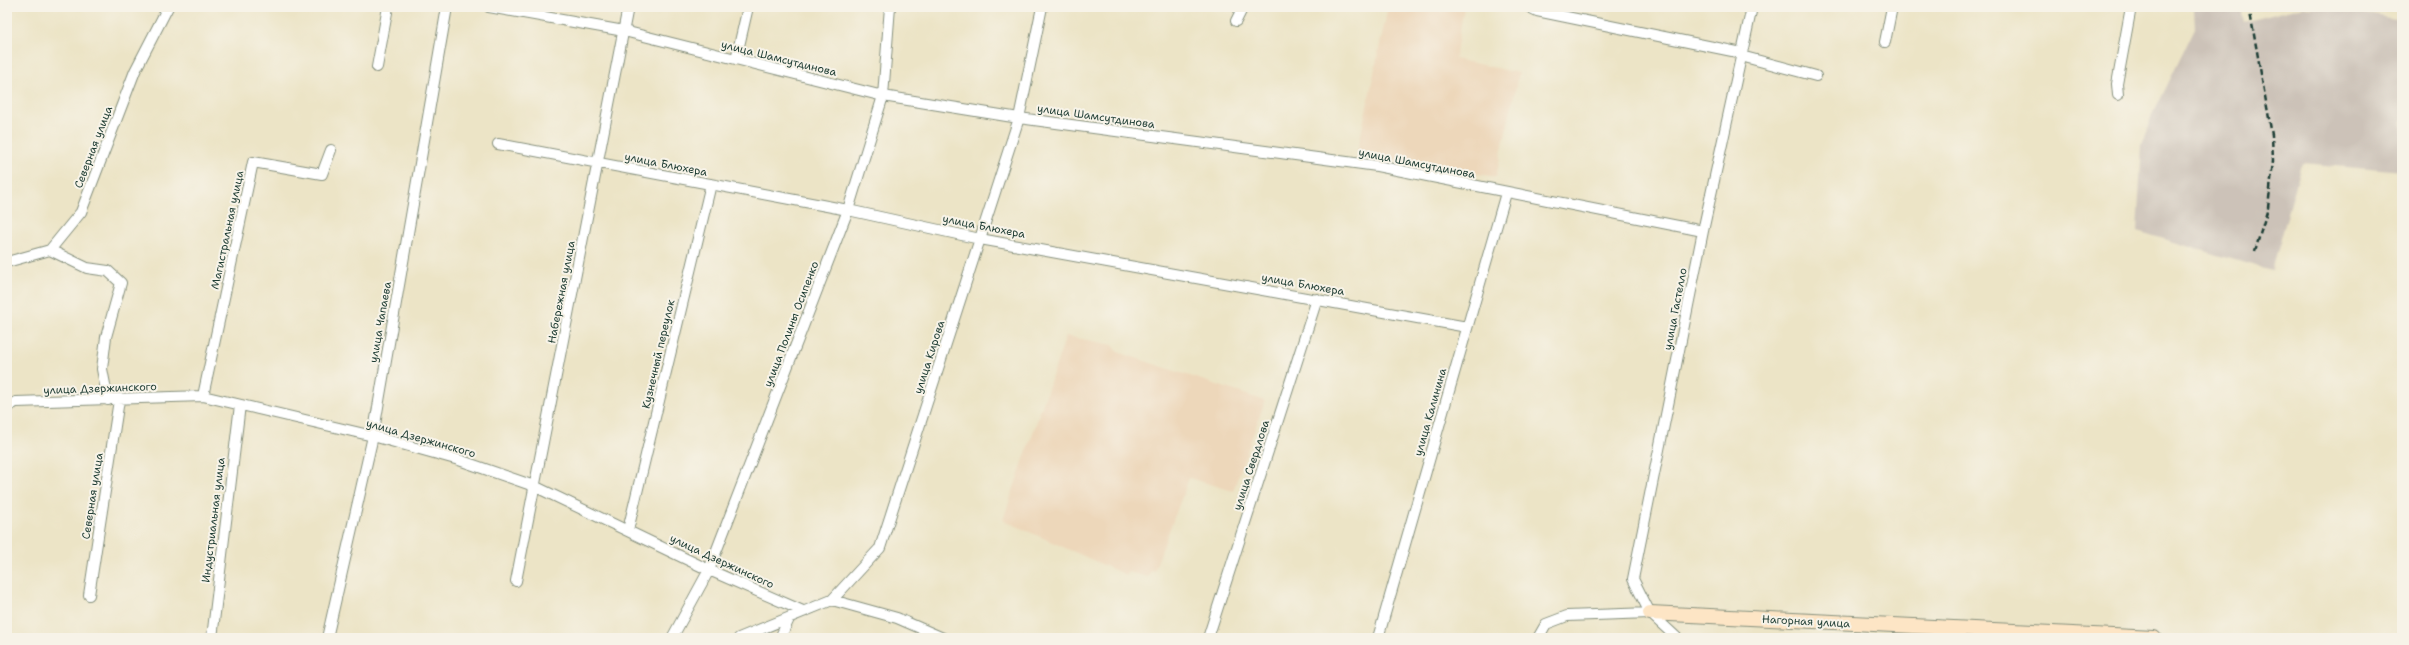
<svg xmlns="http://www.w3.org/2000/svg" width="2409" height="645" viewBox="0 0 2409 645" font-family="'Shantell Sans',sans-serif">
<rect width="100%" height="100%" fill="#f7f3e8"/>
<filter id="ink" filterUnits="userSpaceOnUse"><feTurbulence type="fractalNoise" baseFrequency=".025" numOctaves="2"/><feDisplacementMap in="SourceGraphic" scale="8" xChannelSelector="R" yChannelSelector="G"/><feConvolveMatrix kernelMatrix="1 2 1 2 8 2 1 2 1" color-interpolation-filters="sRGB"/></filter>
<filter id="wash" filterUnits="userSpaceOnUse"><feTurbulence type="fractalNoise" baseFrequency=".012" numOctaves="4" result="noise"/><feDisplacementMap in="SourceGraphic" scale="16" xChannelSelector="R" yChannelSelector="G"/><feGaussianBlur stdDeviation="0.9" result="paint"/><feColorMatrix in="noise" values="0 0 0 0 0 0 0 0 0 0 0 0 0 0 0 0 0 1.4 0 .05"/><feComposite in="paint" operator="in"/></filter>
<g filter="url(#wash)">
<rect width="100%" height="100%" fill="#ece4c6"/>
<!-- built -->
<path fill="#edd7ba" d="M1388 7H1464L1455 59 1519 73 1496 177 1357 153Z
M1066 336 1113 345 1118 352 1265 401 1233 491 1189 478 1154 571 1151 570 1148 577 1128 572 1126 575 1003 520Z"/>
<!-- industrial -->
<path fill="#ccc2b8" d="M2194 7H2241L2244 22 2303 7H2326L2402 20V172L2302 163 2272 271 2137 231 2142 145 2149 123 2195 28Z"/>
</g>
<g filter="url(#ink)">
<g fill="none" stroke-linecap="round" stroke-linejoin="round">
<defs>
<path id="street" d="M489 7 624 31 883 96 1019 118 1377 166 1703 231
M1529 7 1537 11 1742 53
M1236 21 1243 7
M1885 42 1892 7
M1741 56 1816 76
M736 59 748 7
M377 67 388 7
M2118 95 2117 84 2131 7
M498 144 848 210 980 239 1467 327
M50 250 87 268 108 271 121 283 106 337 102 369 108 400
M7 262 50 250 81 212 135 71 168 7
M203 396 253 162 322 174 331 150
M7 407 16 402 203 396 373 436 459 460 534 486 709 570 803 611
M628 530 711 184
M516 581 628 7
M89 595 119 400
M832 600 897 618 943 638
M212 638 240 405
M327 638 373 436 447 7
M672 638 709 570 848 210 883 96 890 7
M739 638 832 600 880 548 1019 118 1042 7
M780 638 790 617
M1208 638 1317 299
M1378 638 1506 193
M1538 638 1546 624 1567 616 1650 613
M1677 638 1650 613 1633 579 1703 231 1752 7"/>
<path id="secondary" d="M1650 613 2154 638"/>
</defs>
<!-- street casing -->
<use href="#street" stroke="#86907d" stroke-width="12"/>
<!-- secondary casing -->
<use href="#secondary" stroke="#86907d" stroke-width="16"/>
<!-- street -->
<use href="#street" stroke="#fff" stroke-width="10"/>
<!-- secondary -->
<use href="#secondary" stroke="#fde5c5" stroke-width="14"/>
<!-- rail -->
<path stroke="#1f3d34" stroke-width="2.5" stroke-dasharray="6 3" stroke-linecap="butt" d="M2249 7 2272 135 2273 161 2268 208 2255 251"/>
</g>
</g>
<g text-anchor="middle" stroke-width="4" stroke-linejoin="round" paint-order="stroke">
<!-- street labels -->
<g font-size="11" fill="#1f3d34" stroke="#f7f3e8">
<text transform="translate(779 58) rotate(14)" y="4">улица Шамсутдинова</text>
<text transform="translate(1096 116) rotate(8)" y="4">улица Шамсутдинова</text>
<text transform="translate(93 147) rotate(-69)" y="4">Северная улица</text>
<text transform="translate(1417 163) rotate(11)" y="4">улица Шамсутдинова</text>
<text transform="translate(666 164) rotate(11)" y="4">улица Блюхера</text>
<text transform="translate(984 226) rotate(11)" y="4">улица Блюхера</text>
<text transform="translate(227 230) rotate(-78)" y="4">Магистральная улица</text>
<text transform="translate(1303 284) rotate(10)" y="4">улица Блюхера</text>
<text transform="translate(561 292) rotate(-79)" y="4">Набережная улица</text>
<text transform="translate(1675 309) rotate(-79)" y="4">улица Гастелло</text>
<text transform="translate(380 322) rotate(-80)" y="4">улица Чапаева</text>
<text transform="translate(791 324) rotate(-69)" y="4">улица Полины Осипенко</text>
<text transform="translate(658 354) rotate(-77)" y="4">Кузнечный переулок</text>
<text transform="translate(929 357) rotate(-72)" y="4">улица Кирова</text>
<text transform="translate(100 388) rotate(-2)" y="4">улица Дзержинского</text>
<text transform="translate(1430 412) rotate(-74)" y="4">улица Калинина</text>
<text transform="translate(421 438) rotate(16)" y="4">улица Дзержинского</text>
<text transform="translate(1251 465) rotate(-72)" y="4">улица Свердлова</text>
<text transform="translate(92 496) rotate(-81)" y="4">Северная улица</text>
<text transform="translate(213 520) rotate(-83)" y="4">Индустриальная улица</text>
<text transform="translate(722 561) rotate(25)" y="4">улица Дзержинского</text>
<text transform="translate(1806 621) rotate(3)" y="4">Нагорная улица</text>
</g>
</g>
<!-- margin -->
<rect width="2409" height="645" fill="none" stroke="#f7f3e8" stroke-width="24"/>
</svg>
